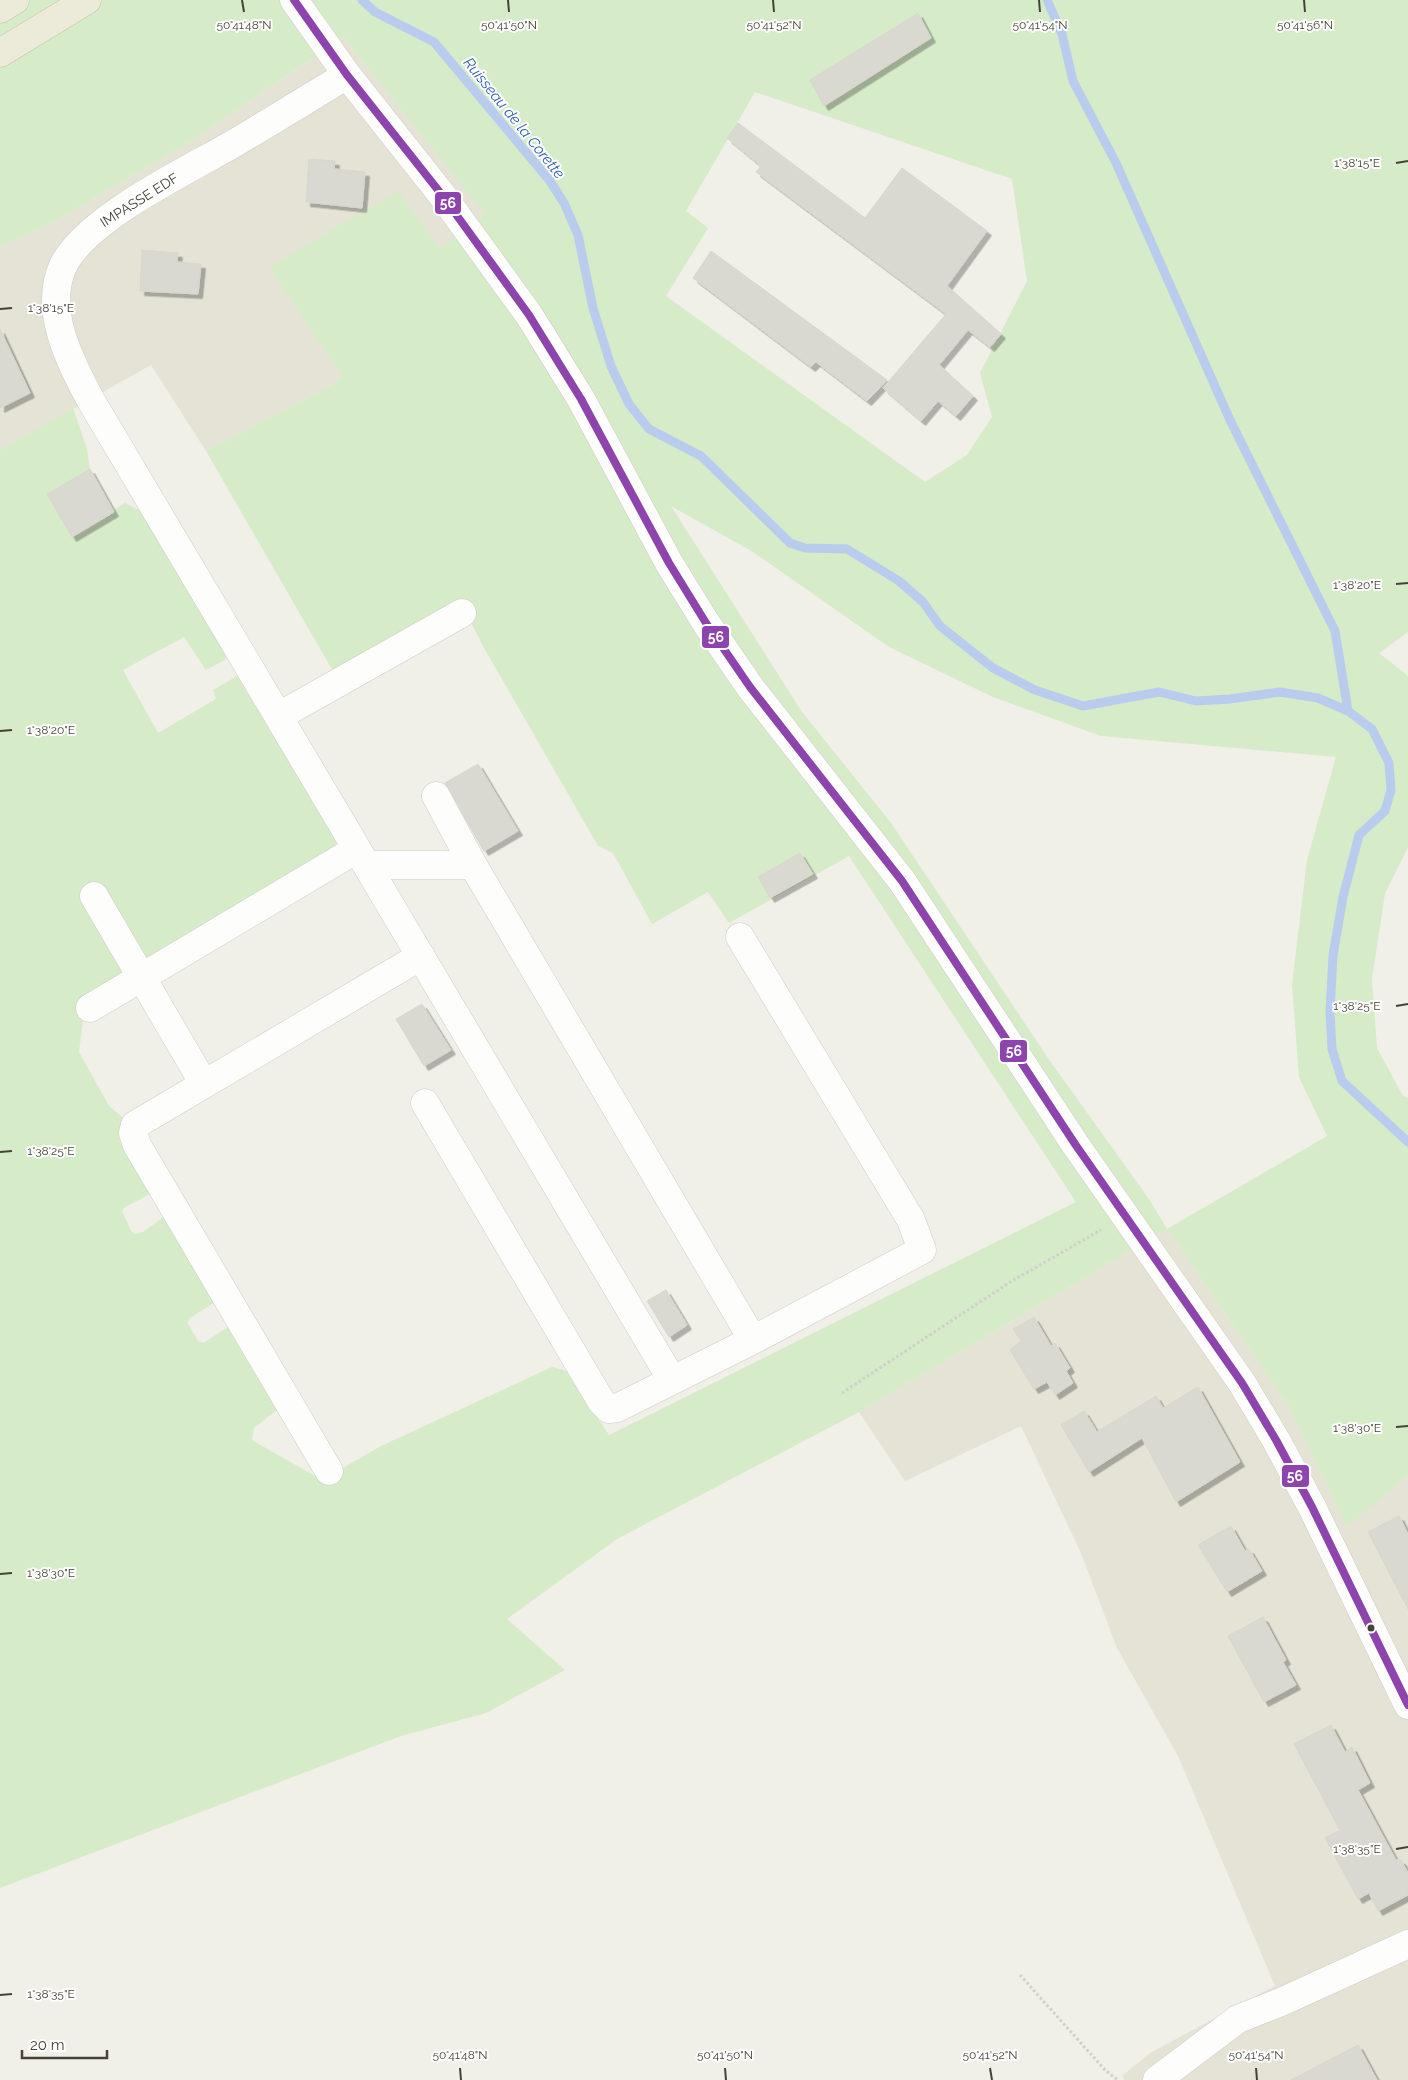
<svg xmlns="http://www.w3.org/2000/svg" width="1408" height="2080" viewBox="0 0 1408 2080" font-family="Raleway,sans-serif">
<defs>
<filter id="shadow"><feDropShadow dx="4.5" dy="4.5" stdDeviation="0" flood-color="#0004"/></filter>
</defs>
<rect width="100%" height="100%" fill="#f0efe8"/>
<!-- residential -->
<path fill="#e4e3d5" d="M343 37 486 214 440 249 270 267 342 376 330 386 206 451 151 365 0 450V247L54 222 196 138Z
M1167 1229 1288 1405 1347 1525 1408 1476V2080H1125L1122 2076 1150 2053 1275 1986 1178 1756 1117 1648 1081 1553 1021 1426 905 1481 859 1412Z"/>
<!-- green -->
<path fill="#d6ebc8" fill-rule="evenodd" d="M0 0H1408V632L1379 653 1408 676V847L1385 893 1372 979 1377 1048 1403 1096 1408 1098V1476L1347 1526 1288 1405 1167 1229 859 1412 617 1539 507 1619 565 1670 486 1713 401 1736 0 1888V450L73 408 87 449 90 469 47 494 72 536 125 503 139 510 228 650 225 660 206 670 184 637 123 670 158 733 216 699 213 690 237 676 334 836 336 843 333 852 85 1004 79 1052 109 1106 127 1121 156 1191 125 1207 122 1211 131 1231 135 1234 143 1232 169 1213 220 1299 190 1318 187 1322 198 1341 203 1343 230 1326 278 1409 254 1428 252 1440 322 1480 381 1446 552 1367 566 1371 609 1435 1076 1202 849 856 729 923 708 892 652 924 613 853 598 846 483 646 462 605 337 678 206 451 330 386 342 376 269 267 398 191 440 249 485 214 343 37 196 138 54 222 0 247ZM755 92 1012 179 1027 281 980 373 992 417 967 455 925 482 666 296 708 228 686 211ZM671 506 753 552 889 647 993 697 1101 736 1336 757 1307 860 1292 984 1299 1077 1327 1136 1167 1229 1149 1199 1050 1061 891 823 802 712Z"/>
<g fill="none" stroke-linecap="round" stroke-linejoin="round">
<!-- stream -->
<path stroke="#b9ccee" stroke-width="9" d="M362 0 375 12 434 42 550 181 564 203 578 235 593 308 611 366 629 404 649 429 701 456 790 543 805 548 847 549 899 581 923 602 940 626 993 668 1035 690 1083 706 1159 692 1196 701 1230 699 1280 692 1318 698 1348 711 1372 729 1389 763 1391 790 1385 811 1359 835 1343 897 1333 955 1330 1012 1332 1049 1342 1081 1408 1142
M1047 0 1062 34 1073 81 1116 163 1230 420 1335 631 1348 711"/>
</g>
<!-- building -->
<path fill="#d9d8d1" stroke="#d8d7ce" filter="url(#shadow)" d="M918 13 931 38 824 106 810 80Z
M738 123 865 218 902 168 987 231 947 286 1001 334 990 347 968 330 939 365 973 396 956 416 938 401 921 421 883 388 946 314 756 172 761 166 727 138Z
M309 159 335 161 334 169 365 172 362 208 306 202Z
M142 250 178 253 177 262 201 264 198 294 140 291Z
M711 251 887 380 867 401 816 362 811 367 693 278Z
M0 329 30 393 0 408Z
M90 469 114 512 72 537 47 494Z
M478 764 518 831 484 851 445 783Z
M800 853 813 874 770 898 758 877Z
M422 1004 451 1050 424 1066 396 1019Z
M666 1290 687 1325 669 1337 647 1301Z
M1034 1317 1051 1346 1055 1343 1070 1368 1066 1371 1073 1383 1055 1395 1047 1382 1034 1389 1010 1350 1021 1341 1013 1329Z
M1198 1387 1240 1462 1176 1502 1142 1438 1089 1472 1061 1425 1084 1411 1097 1432 1156 1396 1163 1408Z
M1399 1516 1408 1534V1609L1368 1532Z
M1231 1526 1245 1551 1249 1549 1262 1571 1227 1592 1198 1545Z
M1263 1617 1286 1660 1283 1662 1296 1685 1264 1702 1228 1636Z
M1331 1725 1345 1752 1352 1747 1370 1783 1358 1790 1396 1860H1401L1408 1873V1895L1378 1911 1369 1893 1358 1899 1325 1838 1340 1830 1294 1744Z
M1358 2045 1377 2080H1291Z"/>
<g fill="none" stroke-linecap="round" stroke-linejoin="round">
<defs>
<path id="minor" d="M294 0 347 75 442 195 529 315 581 399 669 563 706 623 750 687 902 881 1075 1144 1242 1383 1276 1440 1312 1507 1408 1705
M347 75C309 98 272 121 233 144 188 170 85 219 63 266 43 310 70 361 90 399L672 1380
M279 716 462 613
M436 796 473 865 753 1340
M367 865H473
M94 896 204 1084
M90 1008 357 849
M425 1103 601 1401 609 1409 617 1408 753 1340 922 1250 911 1220 740 937
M329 1471 137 1145 133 1133 135 1125 421 956
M1157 2080 1238 2019 1281 2002 1408 1944"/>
<path id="highway" d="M0 9 15 0
M0 53 87 0"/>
</defs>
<!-- minor casing -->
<use href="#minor" stroke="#cecdc6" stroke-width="29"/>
<!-- highway casing -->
<use href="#highway" stroke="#c7c3a4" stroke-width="29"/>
<!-- path -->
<path stroke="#d1cfca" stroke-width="3" stroke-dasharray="2.5 2.5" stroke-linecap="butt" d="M842 1393 1012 1281 1101 1230
M1020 1975 1105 2070 1118 2080"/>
<!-- minor -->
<use href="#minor" stroke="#fdfdfc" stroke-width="28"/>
<!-- highway -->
<use href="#highway" stroke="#ecead8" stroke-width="28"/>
<defs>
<path id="bus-1" d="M294 0 347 75 442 195 529 315 581 399 669 563 706 623 750 687 902 881 1075 1144 1242 1383 1276 1440 1312 1507 1408 1705"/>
</defs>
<!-- bus-1 casing -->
<use href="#bus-1" stroke="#fff" stroke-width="11"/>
<!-- bus-1 -->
<use href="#bus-1" stroke="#8e44ad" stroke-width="8"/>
</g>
<!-- ticks -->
<path fill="none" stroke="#454335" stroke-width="2" d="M242 0 244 12M508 0 509 12M773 0 774 12M1039 0 1040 12M1304 0 1305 12M1396 163 1408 161M0 309 12 308M1396 584 1408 583M0 731 12 730M1396 1006 1408 1004M0 1152 12 1151M1396 1427 1408 1426M0 1574 12 1573M1396 1849 1408 1847M0 1995 12 1994M460 2068 461 2080M725 2068 726 2080M990 2068 992 2080M1256 2068 1257 2080"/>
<!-- markers -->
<circle fill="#454335" stroke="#fff" stroke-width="2" cx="1371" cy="1628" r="4.5"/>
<g text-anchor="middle" stroke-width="4" stroke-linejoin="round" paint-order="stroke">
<!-- street labels -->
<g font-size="14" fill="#454335" stroke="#fff">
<text transform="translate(139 200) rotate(-32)" y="5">IMPASSE EDF</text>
</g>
<!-- water labels -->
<g font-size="15" font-style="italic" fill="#2e5bb1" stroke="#fff">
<text transform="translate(514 118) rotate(51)" y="5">Ruisseau de la Corette</text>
</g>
</g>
<g font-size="12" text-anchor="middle" fill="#454335" stroke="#fff" stroke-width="4" stroke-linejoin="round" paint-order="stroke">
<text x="244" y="29">50°41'48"N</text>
<text x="509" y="29">50°41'50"N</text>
<text x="774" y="29">50°41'52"N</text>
<text x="1040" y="29">50°41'54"N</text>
<text x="1305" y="29">50°41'56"N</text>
<text x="1357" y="167">1°38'15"E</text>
<text x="51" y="312">1°38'15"E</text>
<text x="1357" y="589">1°38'20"E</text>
<text x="51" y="734">1°38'20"E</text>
<text x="1357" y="1010">1°38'25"E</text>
<text x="51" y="1155">1°38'25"E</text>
<text x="1357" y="1432">1°38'30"E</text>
<text x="51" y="1577">1°38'30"E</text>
<text x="1357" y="1853">1°38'35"E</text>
<text x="51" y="1998">1°38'35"E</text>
<text x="460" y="2059">50°41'48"N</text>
<text x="725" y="2059">50°41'50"N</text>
<text x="990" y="2059">50°41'52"N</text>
<text x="1256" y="2059">50°41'54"N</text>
</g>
<g stroke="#fff" stroke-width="2">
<rect x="434" y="191" width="28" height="24" rx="5" fill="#8e44ad"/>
<rect x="701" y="625" width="29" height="24" rx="5" fill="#8e44ad"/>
<rect x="999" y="1039" width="29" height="24" rx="5" fill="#8e44ad"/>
<rect x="1281" y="1464" width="29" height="24" rx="5" fill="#8e44ad"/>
</g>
<g font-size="14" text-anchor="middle" font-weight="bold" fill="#fff">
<text x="448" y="208">56</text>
<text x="716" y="642">56</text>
<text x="1014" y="1056">56</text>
<text x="1295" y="1481">56</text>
</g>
<!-- scale -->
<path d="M22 2050v8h85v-8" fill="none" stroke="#454335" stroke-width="2.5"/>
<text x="30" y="2050" font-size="15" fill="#454335" stroke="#ffffff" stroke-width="4" paint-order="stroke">20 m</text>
</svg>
